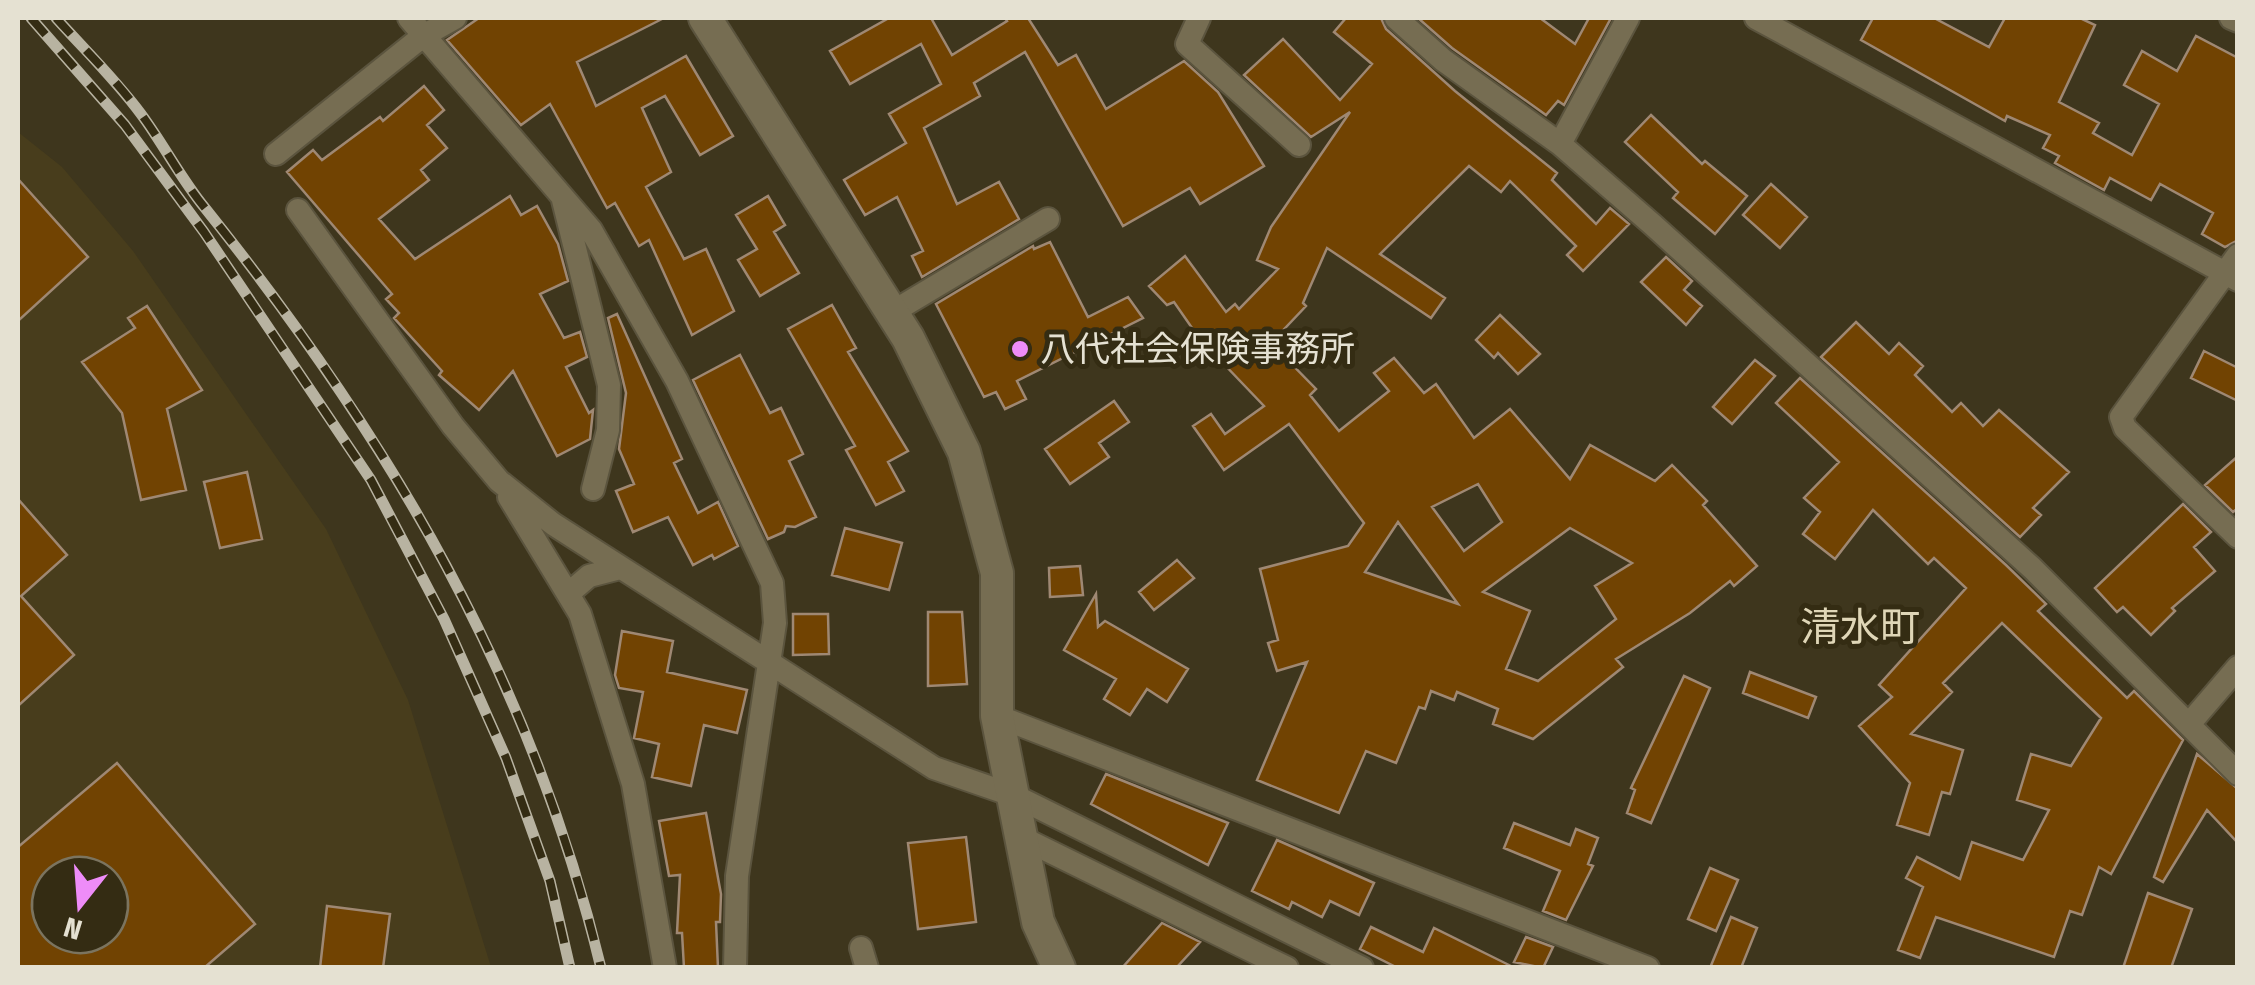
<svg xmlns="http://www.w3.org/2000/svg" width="2255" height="985" viewBox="0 0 2255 985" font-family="'Fira Sans Condensed','Noto Sans JP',sans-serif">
<rect width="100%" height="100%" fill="#3e361d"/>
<!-- built -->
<path fill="#483d1c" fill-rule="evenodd" d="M18 132 62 167 133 251 326 529 408 700 491 967H18ZM50 875H110V935H50Z"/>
<!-- building -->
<path fill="#714302" stroke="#9f8873" stroke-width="2.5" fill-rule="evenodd" d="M479 18H664L577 62 596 106 686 56 733 136 700 155 665 96 642 108 671 172 646 187 684 259 706 249 734 311 692 335 649 240 639 246 615 203 607 208 550 104 521 125 447 40Z
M889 18H931L952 55 1007 21 1005 18H1028L1058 65 1076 55 1106 109 1184 61 1218 92 1264 166 1200 204 1190 188 1123 226 1025 52 974 83 980 96 924 128 957 204 999 182 1019 219 922 277 912 256 923 251 897 197 865 215 844 180 906 143 889 114 941 84 921 44 850 84 830 51Z
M1346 18H1381L1386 29 1455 91 1557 173 1552 180 1596 224 1610 208 1629 224 1583 271 1567 255 1576 246 1510 181 1501 192 1469 166 1380 254 1445 298 1431 318 1327 248 1303 303 1306 306 1271 343 1316 389 1310 395 1339 431 1389 391 1374 373 1394 358 1424 393 1436 384 1474 438 1510 409 1570 479 1590 445 1655 481 1672 465 1707 501 1703 505 1757 566 1734 586 1730 581 1690 613 1616 659 1623 667 1533 739 1493 724 1498 709 1457 692 1454 700 1431 691 1425 709 1419 707 1396 763 1366 751 1339 813 1257 780 1307 662 1277 671 1268 643 1278 640 1260 569 1348 546 1364 523 1289 424 1224 470 1193 426 1211 414 1225 434 1264 406 1199 338 1174 302 1167 305 1149 286 1185 256 1226 312 1235 304 1239 309 1278 269 1257 260 1271 227 1350 112 1311 137 1244 75 1283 39 1340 100 1372 64 1334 32ZM1478 484 1502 522 1464 551 1432 507ZM1398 522 1434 571 1458 604 1365 572ZM1570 528 1632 563 1595 586 1616 619 1538 681 1506 669 1530 611 1483 592Z
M1418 18H1540L1575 44 1589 18H1611L1564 105 1558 101 1546 115 1452 48Z
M1873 18H1934L1989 47 2005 18H2080L2095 25 2059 102 2099 123 2093 133 2132 155 2159 104 2124 85 2142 51 2177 71 2196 36 2238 58V240L2225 247 2202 234 2213 213 2160 184 2151 200 2110 178 2104 190 2055 163 2059 156 2043 148 2050 135 2007 116 2005 121 1861 40Z
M424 86 444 110 427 125 447 148 421 170 429 180 379 219 415 259 510 196 521 215 537 206 558 244 568 281 540 294 564 338 580 332 587 357 566 367 589 413 593 410 590 439 557 456 513 371 479 410 439 375 442 371 394 318 399 313 386 299 392 294 287 172 313 150 322 160 380 117 383 121Z
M1651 115 1702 164 1705 161 1747 196 1715 234 1673 198 1678 192 1625 142Z
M18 179 88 257 18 321Z
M1771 184 1807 217 1780 248 1743 215Z
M768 196 785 225 774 232 799 273 760 296 738 260 757 249 736 215Z
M1050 242 1088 317 1128 297 1143 318 1017 381 1026 399 1005 409 996 392 984 397 936 304 1033 246 1034 249Z
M1666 257 1692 281 1684 290 1702 306 1686 325 1641 282Z
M832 305 856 348 848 352 908 451 888 462 904 491 876 505 846 450 855 446 788 329Z
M147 306 202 390 167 409 186 490 141 500 122 413 82 362 135 328 128 318Z
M617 314 682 459 674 463 698 513 718 502 738 546 714 559 712 555 693 565 668 517 633 532 616 491 634 484 619 449 626 393 608 318Z
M1500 315 1540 354 1518 374 1498 353 1494 358 1476 340Z
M1856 322 1889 354 1899 343 1923 366 1915 375 1952 412 1961 403 1983 426 1999 410 2069 472 2033 508 2041 515 2020 537 1821 357Z
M2204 351 2238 368V401L2191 378Z
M740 355 770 413 781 408 803 454 789 461 816 517 795 527 786 526 784 532 768 539 693 380Z
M1755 360 1775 376 1732 424 1713 407Z
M1800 378 2006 565 2046 604 2038 611 2127 698 2134 691 2183 740 2111 874 2099 867 2082 915 2070 911 2054 957 1936 917 1920 958 1898 950 1923 887 1906 878 1917 857 1960 879 1972 842 2023 860 2049 810 2017 800 2031 754 2071 766 2101 718 2002 623 1943 683 1952 692 1911 734 1963 750 1950 794 1942 792 1929 835 1897 825 1910 783 1859 726 1892 697 1879 685 1966 588 1934 558 1928 564 1873 510 1835 559 1803 534 1820 512 1804 498 1839 462 1776 403Z
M1114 401 1129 422 1099 443 1109 457 1070 484 1045 449Z
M2238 456V508L2233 512 2205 485Z
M247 472 262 539 220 548 204 482Z
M18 499 67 555 21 596 74 655 18 706Z
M2183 504 2211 532 2194 547 2215 571 2172 608 2175 611 2151 635 2123 607 2117 612 2095 588Z
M845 528 902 543 889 590 832 575Z
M1177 560 1194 578 1154 610 1139 592Z
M1080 566 1083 595 1050 597 1049 568Z
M1096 594 1098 627 1105 621 1188 669 1167 702 1147 689 1130 715 1104 699 1116 679 1064 650Z
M928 612H962L967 684 928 686Z
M793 614H828L829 654 793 655Z
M622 631 673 641 667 672 747 690 737 733 704 725 691 786 652 777 659 744 634 738 643 692 619 688 615 675Z
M1750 672 1816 697 1808 718 1743 693Z
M1684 676 1710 688 1651 823 1627 813 1635 790 1631 788Z
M2197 754 2238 789V843L2207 810 2163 882 2154 877Z
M117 763 255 924 204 968H18V847ZM50 875H110V935H50Z
M1106 774 1228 823 1208 865 1091 804Z
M706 813 721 894 720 922H716L718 968H684L682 933H677L680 875 669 876 659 821Z
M1514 823 1570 845 1576 829 1598 838 1588 864 1593 866 1566 920 1543 911 1560 871 1504 848Z
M966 837 976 922 918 929 908 843Z
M1277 840 1374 883 1359 915 1330 901 1322 917 1292 902 1289 909 1252 891Z
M1710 868 1738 880 1716 931 1688 919Z
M2148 893 2192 909 2171 968H2123Z
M327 906 390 914 383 968H320Z
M1731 917 1757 928 1741 968H1710Z
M1162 923 1200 942 1176 968H1122Z
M1371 927 1423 952 1434 928 1515 968H1398L1360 949Z
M1526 937 1553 947 1543 968 1514 962Z"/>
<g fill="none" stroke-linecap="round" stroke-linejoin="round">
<defs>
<path id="street" d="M409 18 591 230 677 381 772 583 775 623 737 876 735 968
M1199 18 1187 44 1299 145
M1396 18 1443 60 1560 144 1653 225 2032 568 2238 774
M1756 18 2238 280
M2231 18 2238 21
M1560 144 1628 18
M276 154 423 36 455 18
M563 200 609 385 608 430 593 489
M298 210 453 426 499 481 553 524 934 768 1015 796 1362 968
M2238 255 2121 417 2125 428 2238 537
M891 313 1048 219
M509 497 580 614 633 784 665 968
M568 594 589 576 620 568
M997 716 1648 968
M2190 723 2238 667
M1020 837 1287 968
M861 948 867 968"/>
<path id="secondary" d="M705 18 908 338 964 452 997 573V716L1038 922 1059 968"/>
</defs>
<!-- street casing -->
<use href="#street" stroke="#5b543e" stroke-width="26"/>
<!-- secondary casing -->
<use href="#secondary" stroke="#5b543e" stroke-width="36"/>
<!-- street -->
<use href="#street" stroke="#766d52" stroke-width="22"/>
<!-- secondary -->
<use href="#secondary" stroke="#766d52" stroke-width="32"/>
<defs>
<path id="rail" d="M31 18 125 125 204 232 371 480 444 619 506 758 550 881 570 968
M56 18C84 49 116 80 141 114 164 145 181 179 205 208 390 439 531 678 601 968"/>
</defs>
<!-- rail casing -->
<use href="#rail" stroke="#b8b3a1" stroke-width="11"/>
<!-- rail -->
<use href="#rail" stroke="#342c13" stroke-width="8" stroke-dasharray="22" stroke-linecap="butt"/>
</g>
<!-- markers -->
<circle fill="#ee8cf8" stroke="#342c13" stroke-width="4" cx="1020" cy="349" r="10"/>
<g text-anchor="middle" stroke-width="10" stroke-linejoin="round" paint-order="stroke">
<!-- poi labels -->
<g font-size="35" fill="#e5e1d2" stroke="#342c13" text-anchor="start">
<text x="1040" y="361">八代社会保険事務所</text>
</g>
<!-- quarter labels -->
<g font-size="40" fill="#dfd6b7" stroke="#342c13">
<text x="1860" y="641">清水町</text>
</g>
</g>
<!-- border -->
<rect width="2255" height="985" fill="none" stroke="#e5e1d2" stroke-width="40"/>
<!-- north arrow -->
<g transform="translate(80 905) rotate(197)"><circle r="48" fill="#342c13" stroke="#7b745f" stroke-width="2.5"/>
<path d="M0-8L18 38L0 25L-18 38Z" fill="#ee8cf8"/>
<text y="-15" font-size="28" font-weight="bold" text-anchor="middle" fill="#e5e1d2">N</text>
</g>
</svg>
